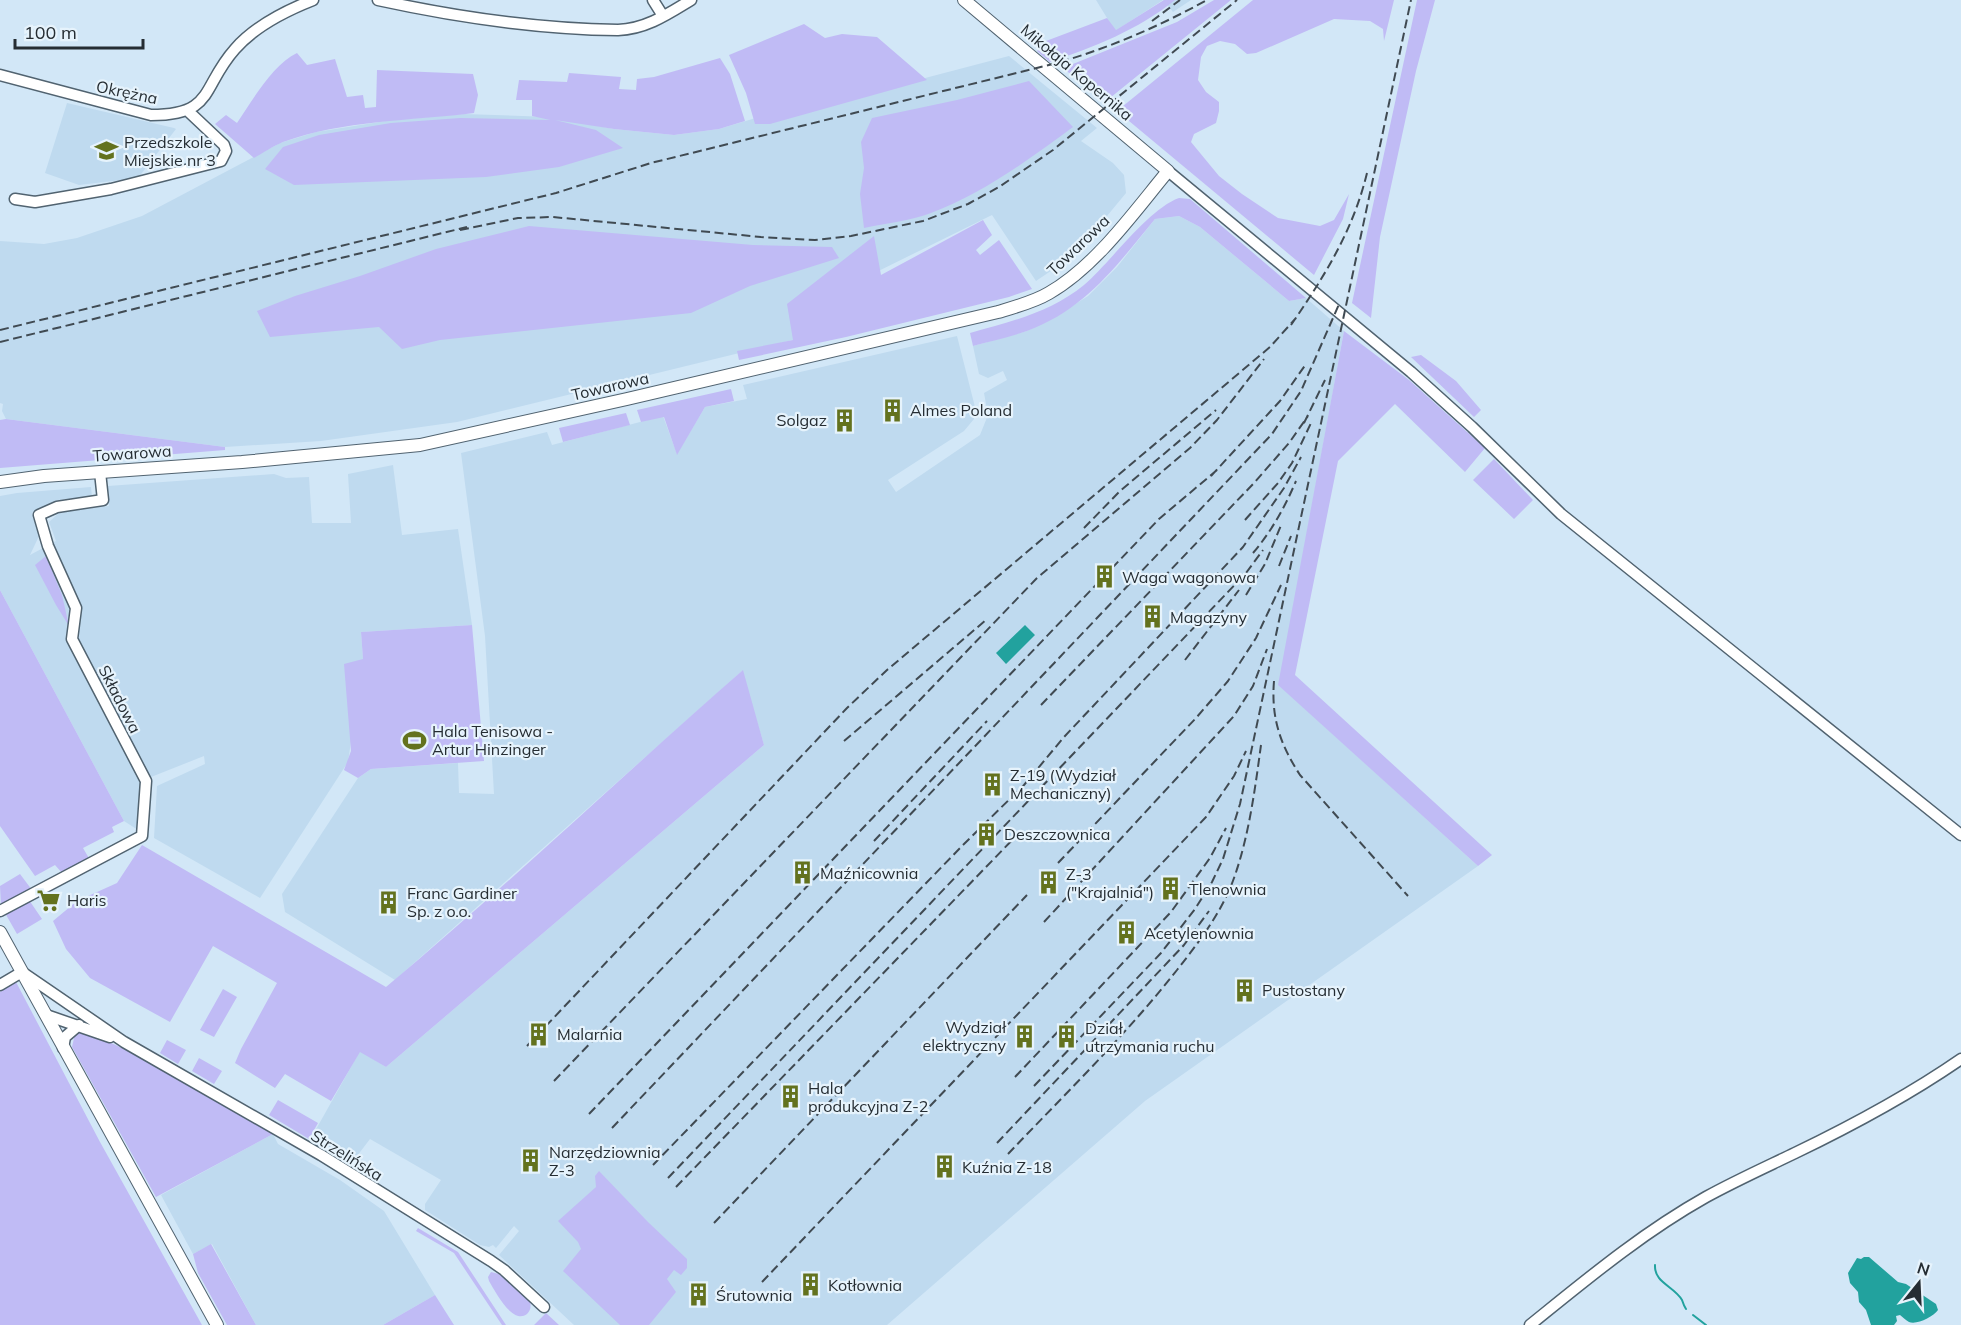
<svg xmlns="http://www.w3.org/2000/svg" width="1961" height="1325" viewBox="0 0 1961 1325" font-family="Mulish,sans-serif">
<rect width="100%" height="100%" fill="#d2e7f7"/>
<!-- built -->
<path fill="#bfdaef" d="M1096 0H1191L1173 12 1163 0 1115 31Z
M1009 56 1097 128 1081 141 1113 163 1124 175 1126 193 1093 233 1064 262 1036 281 992 215 844 288 850 326 457 422 321 441 225 447 6 419 2 411 3 404 0 403V241L44 244 77 238 142 216 280 143 316 132 392 120 464 114 550 117 614 129 674 135 719 129 809 102 826 104Z
M67 103 174 128 176 129 138 178 79 185 45 173Z
M1179 216 1200 227 1289 301 1306 298 1344 331 1279 685 1478 866 1145 1101 887 1325H574L499 1255 519 1231 514 1226 496 1248 493 1245 489 1247 480 1245 425 1210V1204L441 1180 370 1139 351 1164 310 1140 360 1051 386 1067 764 745 742 671 395 980 285 912 282 894 358 778 371 769 458 763 459 793 494 794 485 636 461 453 547 432 552 445 663 416 677 454 705 407 747 399 743 385 957 336 975 407 974 419 964 431 888 480 896 492 980 435 988 415 984 393 1007 380 1003 371 988 378 979 374 973 346 1027 331 1056 316 1088 296 1117 267 1155 219Z
M393 465 402 535 458 529 472 625 361 632 363 659 348 762 260 898 154 838 157 786 205 764 204 756 141 781 138 830 124 821 0 590V496L17 493 91 487 92 497 58 500 32 513 39 536 30 555 56 541 49 522 60 512 109 506 108 486 274 474 286 478 309 477 312 523H351L348 474Z
M273 1134 278 1144 340 1180 384 1211 435 1295 383 1325H256L212 1244 193 1254 161 1195Z"/>
<!-- green -->
<path fill="#c0bbf5" d="M1164 0H1175C1138 30 1094 47 1050 62L1037 51 1046 41 1107 18 1116 30Z
M1214 0H1231L1105 102 1063 68 1177 22Z
M1253 0H1394L1384 41 1383 29 1370 21 1334 19 1256 53 1247 54 1235 44 1220 41 1207 46 1201 57 1198 80 1206 92 1219 102V111L1216 123 1194 134 1191 142 1219 176 1242 194 1278 218 1320 226 1334 220 1349 194 1343 219 1314 275 1117 111Z
M1417 0H1435L1416 71 1380 237 1371 318 1352 303Z
M804 24 825 38 842 34 877 37 927 80 770 124H755L746 93 729 55Z
M297 53 307 65 335 59 347 97 363 95 365 108 376 107 377 70 473 74 478 95 474 113C410 121 344 120 283 142 273 146 263 153 254 158L215 124 226 115 237 123C252 101 273 64 297 53Z
M720 58 730 74 745 121 719 129 674 135 614 129 555 120 596 130 623 148 559 167 486 177 294 185 265 169 283 147 319 135 391 123 460 118 550 120 532 116V100H516L519 80 567 82 569 73 621 77 619 89 636 90 637 79 654 77Z
M1029 81 1073 127C1028 160 984 193 931 213 910 221 886 223 864 228L860 194 864 168 861 142 872 118 957 100Z
M1179 198 1190 199 1306 298 1289 301 1200 227 1179 216 1155 219C1117 265 1086 309 1027 331 1010 337 991 341 973 346L970 333C1010 322 1051 312 1084 285 1110 263 1148 209 1179 198Z
M983 220 992 235 976 250 980 255 999 240 1032 289 1009 297 846 337 739 360 737 351 793 340 787 304 874 236 881 275Z
M529 226 753 245 832 247 839 258 750 286 691 313 440 340 402 349 379 327 270 337 257 311 295 296 360 276 436 249Z
M1344 331 1409 380 1485 448 1465 472 1395 404 1338 461 1295 675 1492 855 1478 866 1278 685Z
M1421 355 1456 381 1481 410 1474 417 1411 357Z
M731 389 734 401 705 407 677 455 664 417 641 422 637 410Z
M626 413 630 425 563 442 559 428Z
M6 419 225 447V450L0 468V420Z
M1494 459 1533 500 1514 519 1473 480Z
M46 556 62 595 69 626 56 605 35 565Z
M0 590 124 821 112 827 114 832 83 848 90 860 63 874 55 865 35 876 0 826Z
M472 625 484 761 371 769 358 778 344 770 351 751 344 664 363 659 361 632Z
M743 670 764 745 386 1067 360 1052 331 1101 285 1074 275 1088 235 1063 241 1049 277 983 213 946 170 1022 90 978 66 949 53 921 77 901 117 883 142 845 386 987C508 885 623 775 743 670Z
M20 874 32 890 1 906 0 886Z
M29 900 42 919 17 934 5 913Z
M16 982 100 1142 202 1325H0V992Z
M223 989 237 997 214 1037 200 1030Z
M80 1032 103 1039 128 1051 273 1134 156 1197 72 1047 75 1034Z
M167 1040 186 1050 178 1064 160 1053Z
M199 1058 222 1071 214 1084 192 1071Z
M278 1100 318 1123 309 1139 269 1115Z
M599 1171 648 1222 687 1259V1268L681 1275 674 1270 667 1279 676 1292 649 1325H620L563 1271 581 1249 578 1242 558 1221 596 1187 595 1176Z
M418 1228 458 1252 506 1325H502L454 1253 416 1231Z
M211 1244 256 1325H227L198 1273 193 1254Z
M491 1272 499 1274 530 1301C531 1306 531 1310 527 1314 512 1325 495 1291 489 1281L488 1277Z
M435 1295 454 1325H383Z
M546 1313 559 1325H534Z"/>
<!-- water -->
<path fill="#22a29e" d="M1025 625 1035 635 1006 664 996 653Z
M1864 1257H1869L1898 1282 1906 1284 1936 1304 1938 1310C1933 1317 1917 1325 1909 1322 1905 1320 1903 1317 1900 1315L1896 1316 1897 1321 1894 1325H1871L1866 1310 1859 1302 1858 1292 1850 1283 1848 1273 1857 1258 1861 1259Z"/>
<g fill="none" stroke-linecap="round" stroke-linejoin="round">
<!-- stream -->
<path stroke="#22a29e" stroke-width="2" d="M1655 1265C1654 1283 1674 1286 1682 1300 1683 1303 1684 1306 1686 1309
M1693 1315 1706 1325"/>
<defs>
<path id="minor" d="M378 0C456 17 537 29 618 30 646 29 668 14 691 0
M653 0 663 16
M0 75 151 115C215 115 201 87 235 49 255 26 285 11 313 0
M1168 171 1411 372 1472 427 1561 514 1961 835
M15 199 35 202 111 189 221 161 226 151 224 145 188 111
M0 911 142 836 146 781 72 639 76 608 48 546 39 515 57 507 103 500 100 472
M0 985 22 972 124 1042 321 1155 491 1261 504 1270 544 1307
M46 1015 110 1037
M63 1048 65 1037 79 1025
M1530 1325C1587 1279 1642 1233 1706 1197 1735 1181 1766 1167 1795 1153 1853 1125 1909 1095 1961 1059"/>
<path id="major" d="M0 482 44 476 242 462 420 445 627 399 998 312C1015 307 1034 302 1049 293 1096 266 1134 212 1168 171L964 0
M0 932 217 1325"/>
</defs>
<!-- minor casing -->
<use href="#minor" stroke="#516370" stroke-width="13"/>
<!-- major casing -->
<use href="#major" stroke="#516370" stroke-width="14"/>
<!-- minor -->
<use href="#minor" stroke="#fff" stroke-width="10"/>
<!-- major -->
<use href="#major" stroke="#fff" stroke-width="12"/>
<!-- rail -->
<path stroke="#404a52" stroke-width="2" stroke-dasharray="9 4.5" stroke-linecap="butt" d="M1152 21 1180 0
M460 230 518 218 553 217 761 237 815 240 851 236 923 221 968 204 999 187 1053 150 1237 0
M1291 325C1324 277 1353 231 1367 173
M0 330 556 193 651 163 1053 64C1107 49 1158 27 1207 0
M0 342 467 227
M1304 423 1325 380
M1211 476 1280 401 1306 364
M1245 520 1278 483 1292 463 1312 421
M1084 528 1120 491 1216 410
M1253 553C1271 532 1285 507 1296 481
M1279 566 1291 536
M1246 595 1265 564 1282 523
M1185 660 1239 590
M1274 681C1271 718 1280 744 1300 775L1408 896
M1041 705 1254 483 1289 443 1308 416
M844 741 986 620
M874 841 987 721
M1058 863 1196 718 1228 681 1256 638 1281 585
M1044 922 1234 716 1253 686 1267 649
M527 1046 847 708 887 670 1270 347 1296 318
M1015 1077 1171 912 1210 858 1226 828
M554 1081 1037 578 1190 448 1217 420 1264 359
M1034 1086 1161 953 1195 909 1212 882 1223 859 1240 804 1411 0
M589 1114 1159 519 1217 470
M612 1128 1272 434 1301 391 1340 302
M997 1143 1184 945 1209 911
M1008 1154C1065 1094 1125 1036 1177 970 1199 942 1222 912 1234 878 1249 836 1255 789 1261 745
M653 1165 962 846 1024 785 1064 737 1243 547 1284 488 1301 457
M668 1178 1246 573 1263 550
M676 1187 1018 834
M714 1223 1027 895
M762 1282 1206 817 1234 776 1246 751"/>
</g>
<!-- icons -->
<defs>
<symbol id="school-bare" viewBox="-9 -9 18 18"><path d="M0-5L7-2L0 1L-7-2ZM-4 1L0 2.5L4 1V4Q0 6-4 4Z" fill="#63721e" stroke="#e6f3fc" stroke-width="2.5" paint-order="stroke"/></symbol>
<symbol id="building-bare" viewBox="-9 -9 18 18"><path d="M-4-6H4V6H1V3H-1V6H-4ZM-2.5-4.3h1.7v1.8h-1.7ZM.8-4.3h1.7v1.8H.8ZM-2.5-1h1.7V.8h-1.7ZM.8-1h1.7V.8H.8Z" fill="#63721e" stroke="#e6f3fc" stroke-width="2.5" paint-order="stroke"/></symbol>
<symbol id="stadium-bare" viewBox="-9 -9 18 18"><path d="M0-5a6.5 5 0 1 0 0 10a6.5 5 0 1 0 0-10ZM-3.5-1.8h7v3.6h-7Z" fill="#63721e" stroke="#e6f3fc" stroke-width="2.5" paint-order="stroke"/></symbol>
<symbol id="supermarket-bare" viewBox="-9 -9 18 18"><path d="M-6-5.5h2.5l.6 2H6L4.5 2H-2.5L-4.4-4H-6ZM-1.5 3.2a1.3 1.3 0 1 0 .1 0ZM3 3.2a1.3 1.3 0 1 0 .1 0Z" fill="#63721e" stroke="#e6f3fc" stroke-width="2.5" paint-order="stroke"/></symbol>
</defs>
<g fill-rule="evenodd">
<use href="#school-bare" x="90" y="134" width="33" height="33"/>
<use href="#building-bare" x="876" y="394" width="33" height="33"/>
<use href="#building-bare" x="828" y="404" width="33" height="33"/>
<use href="#building-bare" x="1088" y="560" width="33" height="33"/>
<use href="#building-bare" x="1136" y="600" width="33" height="33"/>
<use href="#stadium-bare" x="398" y="724" width="33" height="33"/>
<use href="#building-bare" x="976" y="768" width="33" height="33"/>
<use href="#building-bare" x="970" y="818" width="33" height="33"/>
<use href="#building-bare" x="786" y="856" width="33" height="33"/>
<use href="#building-bare" x="1032" y="866" width="33" height="33"/>
<use href="#building-bare" x="1154" y="872" width="33" height="33"/>
<use href="#supermarket-bare" x="32" y="884" width="33" height="33"/>
<use href="#building-bare" x="372" y="886" width="33" height="33"/>
<use href="#building-bare" x="1110" y="916" width="33" height="33"/>
<use href="#building-bare" x="1228" y="974" width="33" height="33"/>
<use href="#building-bare" x="522" y="1018" width="33" height="33"/>
<use href="#building-bare" x="1008" y="1020" width="33" height="33"/>
<use href="#building-bare" x="1050" y="1020" width="33" height="33"/>
<use href="#building-bare" x="774" y="1080" width="33" height="33"/>
<use href="#building-bare" x="514" y="1144" width="33" height="33"/>
<use href="#building-bare" x="928" y="1150" width="33" height="33"/>
<use href="#building-bare" x="794" y="1268" width="33" height="33"/>
<use href="#building-bare" x="682" y="1278" width="33" height="33"/>
</g>
<g text-anchor="middle" stroke-width="4.5" stroke-linejoin="round" paint-order="stroke">
<!-- street labels -->
<g font-size="16" fill="#252d33" stroke="#e6f3fc">
<text transform="translate(1077 72) rotate(40)" y="6">Mikołaja Kopernika</text>
<text transform="translate(127 92) rotate(12)" y="6">Okrężna</text>
<text transform="translate(1078 245) rotate(-44)" y="6">Towarowa</text>
<text transform="translate(610 386) rotate(-13)" y="6">Towarowa</text>
<text transform="translate(132 453) rotate(-4)" y="6">Towarowa</text>
<text transform="translate(120 699) rotate(63)" y="6">Składowa</text>
<text transform="translate(347 1155) rotate(32)" y="6">Strzelińska</text>
</g>
<!-- poi labels -->
<g font-size="16" fill="#252d33" stroke="#e6f3fc" text-anchor="start">
<text x="124" y="148">Przedszkole<tspan x="124" dy="18">Miejskie nr 3</tspan></text>
<text x="910" y="416">Almes Poland</text>
<text x="827" y="426" text-anchor="end">Solgaz</text>
<text x="1122" y="583">Waga wagonowa</text>
<text x="1170" y="623">Magazyny</text>
<text x="432" y="737">Hala Tenisowa -<tspan x="432" dy="18">Artur Hinzinger</tspan></text>
<text x="1010" y="781">Z-19 (Wydział<tspan x="1010" dy="18">Mechaniczny)</tspan></text>
<text x="1004" y="840">Deszczownica</text>
<text x="820" y="879">Maźnicownia</text>
<text x="1066" y="880">Z-3<tspan x="1066" dy="18">("Krajalnia")</tspan></text>
<text x="1189" y="895">Tlenownia</text>
<text x="407" y="899">Franc Gardiner<tspan x="407" dy="18">Sp. z o.o.</tspan></text>
<text x="67" y="906">Haris</text>
<text x="1144" y="939">Acetylenownia</text>
<text x="1262" y="996">Pustostany</text>
<text x="1006" y="1033" text-anchor="end">Wydział<tspan x="1006" dy="18">elektryczny</tspan></text>
<text x="1085" y="1034">Dział<tspan x="1085" dy="18">utrzymania ruchu</tspan></text>
<text x="557" y="1040">Malarnia</text>
<text x="808" y="1094">Hala<tspan x="808" dy="18">produkcyjna Z-2</tspan></text>
<text x="549" y="1158">Narzędziownia<tspan x="549" dy="18">Z-3</tspan></text>
<text x="962" y="1173">Kuźnia Z-18</text>
<text x="828" y="1291">Kotłownia</text>
<text x="716" y="1301">Śrutownia</text>
</g>
</g>
<!-- north arrow -->
<g transform="translate(1919 1283) rotate(18)" stroke="#e6f3fc" stroke-width="4.5" paint-order="stroke">
<path d="M0-4.5L10 22L0 15L-10 22Z" fill="#252d33"/>
<text y="-9" font-size="16" font-weight="bold" text-anchor="middle" fill="#252d33">N</text>
</g>
<!-- scale -->
<path d="M15 39v9h128v-9" fill="none" stroke="#252d33" stroke-width="3"/>
<text x="24" y="39" font-size="18" fill="#252d33" stroke="#e6f3fc" stroke-width="4.5" paint-order="stroke">100 m</text>
</svg>
